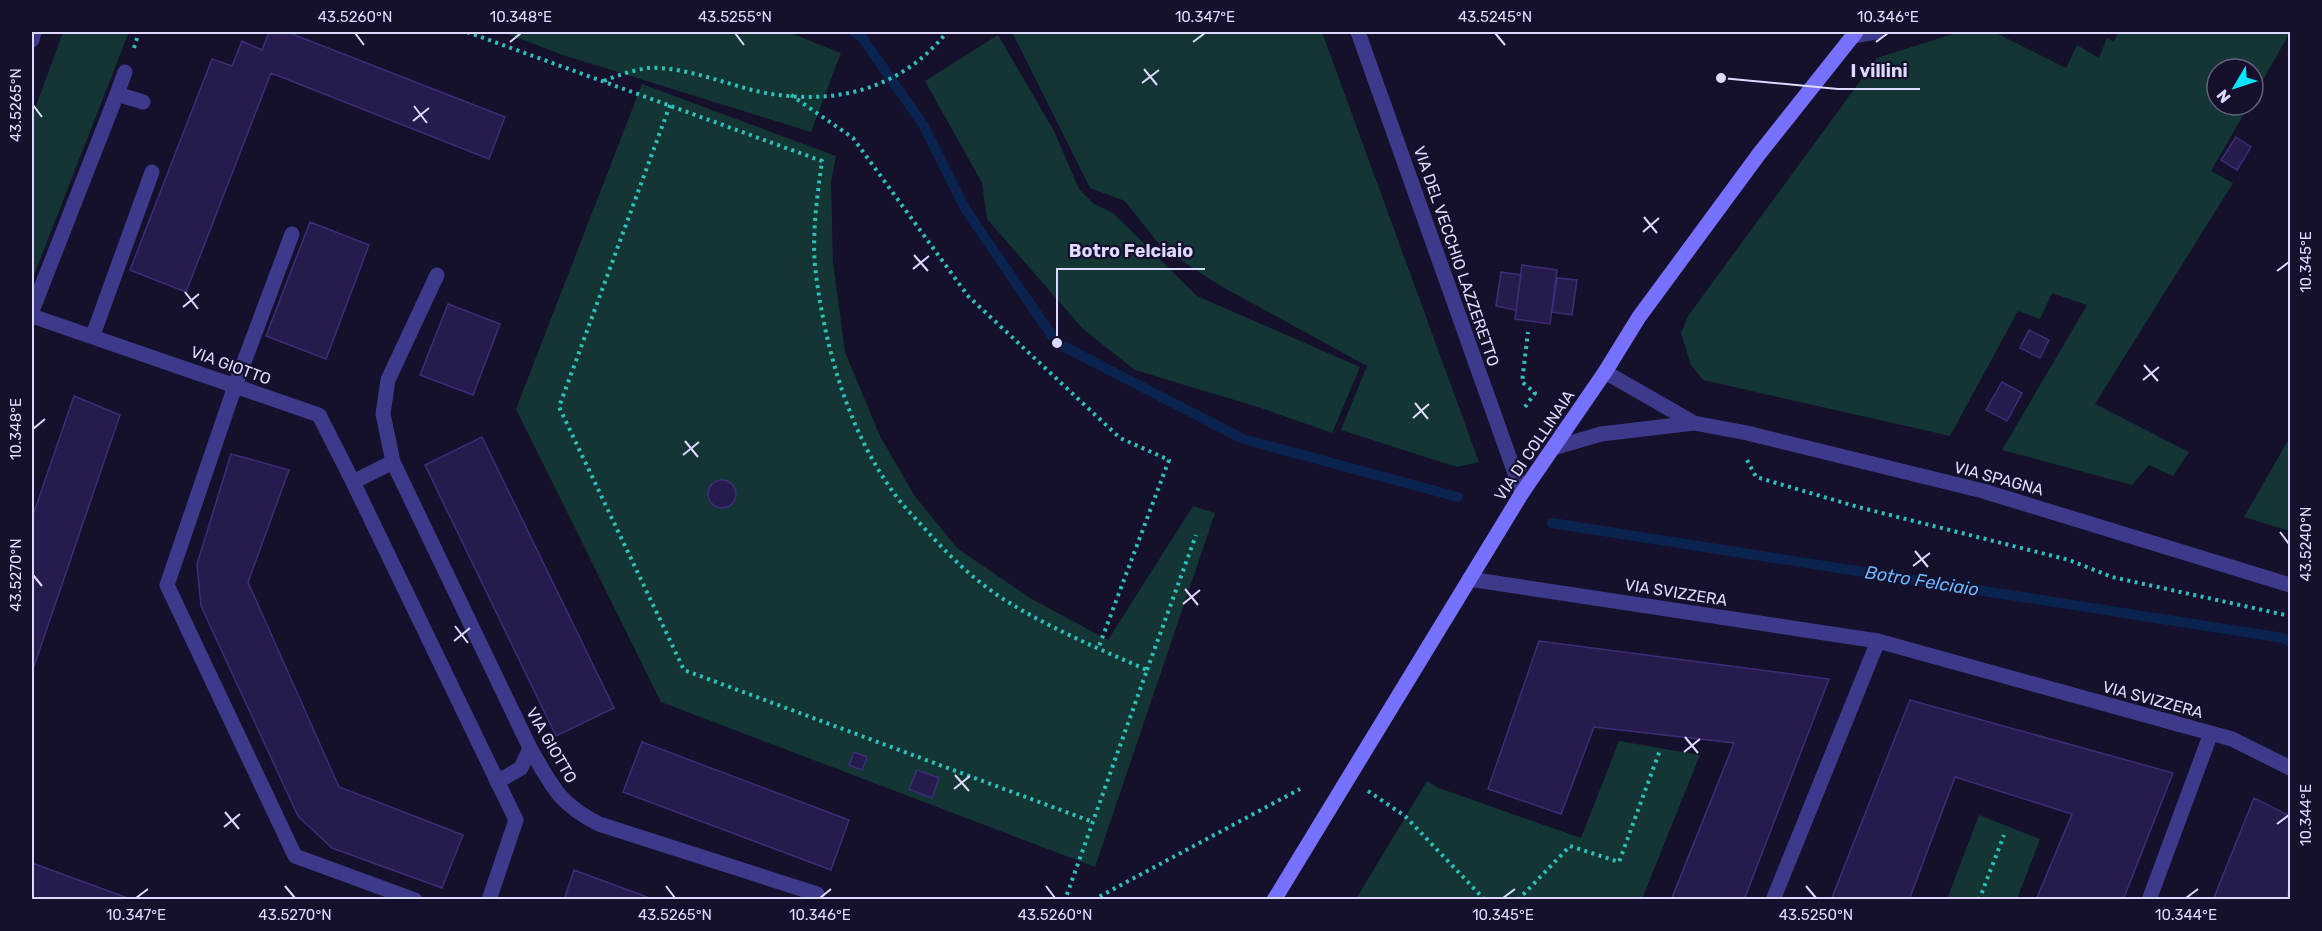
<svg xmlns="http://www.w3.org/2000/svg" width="2322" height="931" viewBox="0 0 2322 931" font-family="Rubik,sans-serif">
<rect width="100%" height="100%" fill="#15102b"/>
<!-- green -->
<path fill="#133534" d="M63 32H129L32 280V117Z
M502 32H788L841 53 811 132 563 55Z
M1012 32H1322L1479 462 1457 467 1341 430 1367 366 1219 285 1161 247 1125 201 1090 188Z
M1959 32H1994L2066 68 2077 45 2099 58 2107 38 2114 42 2118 32H2290L2253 98V69H2217V105H2249L2211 171 2233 183 2095 404 2189 452 2173 476 2149 465 2132 485 2002 450 2087 305 2052 293 2040 319 2018 311 1950 436 1703 380 1691 365 1681 333 1688 316 1877 58Z
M998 35 1054 131 1079 189 1094 204 1113 213 1197 296 1360 367 1332 433 1261 408 1135 370 1083 329 987 219 982 183 925 81Z
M642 84 836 156 831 182 833 262 845 352 880 436 914 495 957 548 1030 598 1108 640 1193 506 1215 513 1095 867 661 702 516 409Z
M2290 437V531L2244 517Z
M1619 741 1700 755 1642 899H1356L1427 781 1439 788 1581 838Z
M1979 815 2040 839 2017 899H1947Z"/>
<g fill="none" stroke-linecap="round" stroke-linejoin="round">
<!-- stream -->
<path stroke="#0b234f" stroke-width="10" d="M854 32 861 36 924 126 966 210 1057 343 1243 439 1458 497
M1552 523 2283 638 2290 642"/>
</g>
<!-- building -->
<path fill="#261b4c" stroke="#3d2d79" stroke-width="1.5" d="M269 32H287L505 117 489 159 271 73 186 292 130 270 212 59 232 66 242 41 262 50Z
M2236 137 2251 147 2237 170 2221 160Z
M310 222 369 245 326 359 266 336Z
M1522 265 1557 270 1550 324 1515 319Z
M1501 272 1521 275 1516 310 1496 306Z
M1557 278 1577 280 1572 315 1552 312Z
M448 304 500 324 473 395 420 375Z
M2029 330 2049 340 2040 358 2020 348Z
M2002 382 2022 393 2007 421 1986 410Z
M74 396 120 415 32 672V518Z
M482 437 614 708 556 736 425 465Z
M231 454 289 470 248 582 339 787 463 835 442 888 332 848 298 816 201 606 197 564Z
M708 494a14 14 0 1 1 28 0a14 14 0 1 1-28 0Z
M1539 641 1829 679 1744 900H1671L1734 743 1594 727 1561 814 1488 789Z
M1910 700 2173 773 2123 900H2036L2072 814 1955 777 1909 900H1831Z
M642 742 849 820 831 870 623 792Z
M854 752 867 757 862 770 849 765Z
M917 770 939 778 932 798 909 789Z
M2254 798 2290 816V887L2285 900H2213Z
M32 863 133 900H32Z
M574 870 655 900H564Z"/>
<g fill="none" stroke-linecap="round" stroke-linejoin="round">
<!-- path -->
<path stroke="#2dc0b9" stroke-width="4" stroke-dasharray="3 4.5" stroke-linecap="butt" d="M467 32 822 161C817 198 811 238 816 275 826 351 849 433 896 496 905 508 916 519 926 530 950 557 977 583 1008 602 1052 629 1099 649 1147 670L1065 900
M134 48 139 32
M604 81C618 75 634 70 648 68 681 66 724 83 756 91 829 107 899 92 947 32
M791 95 853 138 968 296 1120 438 1169 460 1098 649
M670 105 559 407 684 670 1093 822
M1525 407 1535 393 1522 382 1528 332
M1747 460 1756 477 1858 507 2069 560 2112 577 2290 616
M1147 670 1196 535
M1368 791 1405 816 1485 900
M1093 900 1300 789
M1518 900 1570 846 1619 862 1660 750
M1979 900 2004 835"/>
<!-- lane -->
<path stroke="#3e3a8b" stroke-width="15" d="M1853 36 1876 32
M32 40 34 32
M117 94 125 72
M292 234 235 386 167 585 295 856 415 900
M32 311 117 94 143 102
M93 335 152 172
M393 462 383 414 388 380 437 275
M353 482 393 462 530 748C552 786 558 803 599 824L817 894
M497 782 521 768 530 748"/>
<!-- street -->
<path stroke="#3e3a8b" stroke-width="15" d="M1358 32 1522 493
M32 316 319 415 353 482 516 820 489 900
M1605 372 1694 423 1747 433 1983 491 2290 585
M1553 448 1601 434 1694 423
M1469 579 1878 641 2232 739 2290 768
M1773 900 1878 641
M2149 900 2211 733"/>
<!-- secondary -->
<path stroke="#7671ff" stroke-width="15" d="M1274 900 1522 493 1605 372 1639 317 1759 154 1856 32"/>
</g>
<!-- ticks -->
<path fill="none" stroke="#dedaff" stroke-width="2" d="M355 33 364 45M735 33 744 45M1495 33 1505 45M510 42 521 33M1193 42 1205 33M1876 42 1888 33M1144 69 1157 85M1142 83 1159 70M33 105 42 117M414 106 427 123M413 121 429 108M1644 217 1657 233M1643 232 1659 218M914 255 928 271M913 269 929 256M2277 271 2289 262M185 292 198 309M183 307 199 294M2144 365 2158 381M2143 380 2159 367M1415 403 1428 419M1413 418 1429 404M33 429 45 419M685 441 698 457M683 455 699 442M2280 532 2289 544M1915 551 1928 567M1913 566 1930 553M33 575 42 586M1185 589 1198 605M1183 604 1200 590M455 626 468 643M454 641 470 628M1685 737 1698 753M1684 752 1700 739M955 775 969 791M954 789 970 776M225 812 239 829M2277 824 2289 815M224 827 240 814M285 886 295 898M666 886 675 898M1046 886 1055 898M1806 886 1816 898M136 898 148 889M820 898 831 889M1503 898 1515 889M2186 898 2198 889"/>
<g text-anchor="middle" stroke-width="4.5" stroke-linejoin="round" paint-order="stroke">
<!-- street labels -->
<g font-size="16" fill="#dedaff" stroke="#15102b">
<text transform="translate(1457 256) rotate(71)" y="6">VIA DEL VECCHIO LAZZERETTO</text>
<text transform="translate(231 365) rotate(20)" y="6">VIA GIOTTO</text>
<text transform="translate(1534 445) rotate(-56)" y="6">VIA DI COLLINAIA</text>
<text transform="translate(1999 478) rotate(15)" y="6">VIA SPAGNA</text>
<text transform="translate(1676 592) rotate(9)" y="6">VIA SVIZZERA</text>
<text transform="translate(2153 699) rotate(15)" y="6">VIA SVIZZERA</text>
<text transform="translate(552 745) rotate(60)" y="6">VIA GIOTTO</text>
</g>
<!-- water labels -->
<g font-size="18" font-style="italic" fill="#68b7ff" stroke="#15102b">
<text transform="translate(1922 581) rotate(9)" y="6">Botro Felciaio</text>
</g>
</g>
<!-- callouts -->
<path fill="none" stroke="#dedaff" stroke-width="2" d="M1721 78L1838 89H1920M1057 343L1057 269H1205"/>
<g fill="#dedaff" stroke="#15102b" stroke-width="2">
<circle cx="1721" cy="78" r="6"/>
<circle cx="1057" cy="343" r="6"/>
</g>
<g font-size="18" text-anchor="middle" font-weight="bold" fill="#dedaff" stroke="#15102b" stroke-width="4.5" stroke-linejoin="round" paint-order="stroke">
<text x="1879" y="77">I villini</text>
<text x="1131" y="257">Botro Felciaio</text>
</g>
<!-- border -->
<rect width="2322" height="931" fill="none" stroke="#15102b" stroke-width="66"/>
<!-- north arrow -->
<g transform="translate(2235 87) rotate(231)"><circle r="28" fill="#15102b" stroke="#656180" stroke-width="1.5"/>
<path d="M0-4.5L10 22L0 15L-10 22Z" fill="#06e4ff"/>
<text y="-9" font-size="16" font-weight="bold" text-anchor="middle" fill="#dedaff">N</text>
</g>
<rect x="33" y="33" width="2256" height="865" fill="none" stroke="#dedaff" stroke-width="2"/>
<g font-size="15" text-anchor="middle" fill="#dedaff">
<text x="355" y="22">43.5260°N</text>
<text x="521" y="22">10.348°E</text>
<text x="735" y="22">43.5255°N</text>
<text x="1205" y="22">10.347°E</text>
<text x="1495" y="22">43.5245°N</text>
<text x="1888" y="22">10.346°E</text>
<text transform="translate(16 105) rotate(-90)" y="5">43.5265°N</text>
<text transform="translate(2306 262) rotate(-90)" y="5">10.345°E</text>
<text transform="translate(16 429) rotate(-90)" y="5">10.348°E</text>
<text transform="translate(2306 544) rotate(-90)" y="5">43.5240°N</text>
<text transform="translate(16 575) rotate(-90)" y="5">43.5270°N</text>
<text transform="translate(2306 815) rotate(-90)" y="5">10.344°E</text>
<text x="136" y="920">10.347°E</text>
<text x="295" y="920">43.5270°N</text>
<text x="675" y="920">43.5265°N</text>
<text x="820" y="920">10.346°E</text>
<text x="1055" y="920">43.5260°N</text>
<text x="1503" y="920">10.345°E</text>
<text x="1816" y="920">43.5250°N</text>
<text x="2186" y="920">10.344°E</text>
</g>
</svg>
